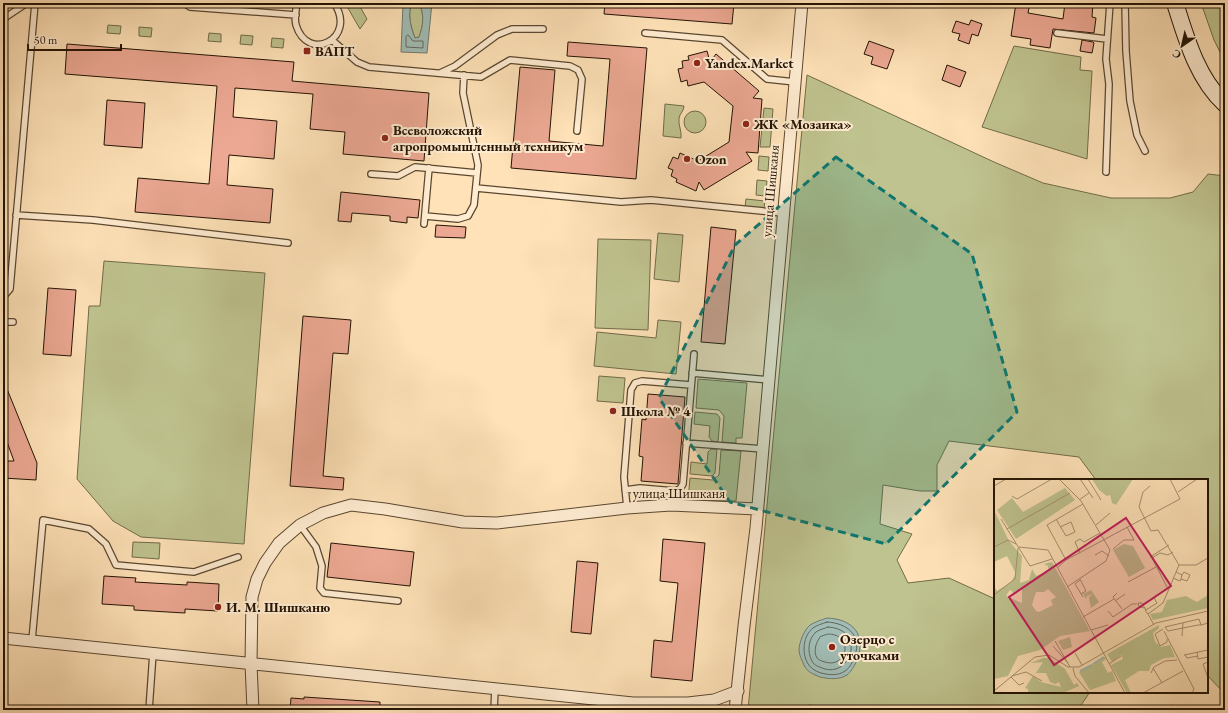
<svg xmlns="http://www.w3.org/2000/svg" width="1228" height="713" viewBox="0 0 1228 713" font-family="'EB Garamond',serif">
<rect width="100%" height="100%" fill="#ffe2b8"/>
<filter id="stains"><feTurbulence type="fractalNoise" baseFrequency=".005" numOctaves="4"/><feColorMatrix values="0 0 0 0 .2 0 0 0 0 .09 0 0 0 0 .02 0 0 0 .5 -.17"/></filter>
<radialGradient id="worn" r=".72"><stop offset=".6" stop-color="#630" stop-opacity="0"/><stop offset="1" stop-color="#630" stop-opacity=".3"/></radialGradient>
<!-- green -->
<path fill="#bfc38f" stroke="#716b49" d="M345 3H358L367 19 360 29Z
M412 3H419C425 15 423 26 419 37L415 38C411 28 407 13 412 3Z
M1201 3H1225V62L1214 40Z
M108 25 121 26 120 34 107 33Z
M139 27 152 28 151 37 139 36Z
M209 33 221 34V42L208 41Z
M241 35 253 36 252 45 240 44Z
M272 38 284 39 283 48 271 47Z
M1014 46 1081 57 1080 70 1092 71 1087 159 982 127Z
M807 75 994 162 1043 183 1111 198H1170L1193 192 1208 174 1225 176V694L1207 675V480H1096L1079 457 949 441 937 465V491H920L883 485 880 524 912 534 897 560 908 583 949 578 995 599V692H1090L1081 705 1083 710H853L809 705 807 710H748Z
M665 104 684 106C684 111 680 113 679 118 678 125 682 131 681 138L663 136Z
M764 108 773 109 770 147H760Z
M684 122a11 11 0 1 1 22 0a11 11 0 1 1-22 0Z
M759 156 769 157 768 171 758 170Z
M757 180 767 181 765 196 756 195Z
M746 199 765 201 764 208 745 207Z
M658 233 683 235 679 282 654 279Z
M598 239 651 240 648 330 595 328Z
M104 261 265 273 244 544 141 537 113 521 77 479 89 306H100Z
M658 320 681 322 676 374 594 366 597 332 656 338Z
M599 376 625 378 623 403 597 401Z
M698 379 747 383 742 438H736V443L722 442 724 416 719 410 696 408Z
M695 412 717 414 720 418 718 442 712 441 709 437 710 426 694 424Z
M711 449H717L715 473 712 476 690 474 691 462 707 464 708 452Z
M721 450 741 451 736 501 688 500 690 478 713 480 719 475Z
M133 542 160 543 159 559 132 557Z
M1173 705 1178 710H1156Z"/>
<!-- water -->
<path fill="#a1bdb6" stroke="#6f796e" d="M402 3H412C407 13 411 28 415 38L419 37C423 26 425 15 419 3H432L427 53 401 52 403 4Z
M827 618C852 619 867 634 857 660 855 665 851 672 847 675 839 680 829 679 820 677 813 674 807 672 804 665 802 660 799 655 799 650 799 643 804 630 810 625 815 622 821 620 827 618Z"/>
<g fill="none" stroke-linecap="round" stroke-linejoin="round">
<!-- shore -->
<path stroke="#62685c" stroke-width="1" d="M408 35 413 41H423V48L406 47V37Z
M827 622C846 623 862 634 855 656 853 661 850 668 845 671 838 676 829 675 821 673 815 671 810 668 807 662 802 652 803 636 813 628 817 625 822 624 827 622Z
M828 627C866 629 852 676 825 669 820 667 814 666 812 661 807 652 808 639 816 632 820 629 824 629 828 627Z
M828 634C855 634 847 669 825 662 821 661 819 660 817 658 813 651 816 643 820 637Z"/>
</g>
<!-- building -->
<path fill="#eca893" stroke="#231303" d="M605 3H734L732 24 604 14Z
M1016 3H1030L1028 13 1063 19 1065 3H1093L1092 17 1096 18 1094 33 1053 29 1050 48 1030 45 1031 39 1011 36Z
M971 20 982 24 978 36 972 34 969 44 958 40 960 34 952 32 956 21 969 25Z
M1082 40 1093 42 1094 43 1092 53 1080 51Z
M869 41 894 50 887 69 871 64 873 57 864 54Z
M568 42 647 48 636 179 511 168 520 67 555 70 549 141 603 146 610 59 567 56Z
M67 44 294 62 292 81 429 93 424 161 343 154 345 132 310 129 313 94 235 88 233 117 277 121 274 159 229 155 227 185 273 189 270 223 135 212 138 178 209 184 217 86 65 74Z
M707 51 710 62 716 54 759 91 753 98 762 99 758 153 746 152 752 161 704 190 699 182 696 191 676 182 677 179 671 176 673 170 668 168 673 157 678 159 680 153 698 161 729 142 733 106 704 82 688 86 687 80 681 82 678 69 683 68 682 61 689 60 688 56Z
M947 65 966 72 960 87 942 80Z
M107 100 145 103 142 148 104 145Z
M341 192 420 200 418 218 407 217V223L390 221V216L352 213 351 222 338 221Z
M436 225 466 227 465 238 435 237Z
M711 227 736 230 725 344 701 342Z
M48 288 76 290 71 356 43 354Z
M303 316 351 320 348 354 333 353 323 476 344 478 343 490 290 486Z
M3 379 37 463 36 480 3 478V461H14L3 431Z
M648 394 685 397 678 484 641 481 643 457 639 456 642 419 646 420Z
M663 539 705 543 692 681 651 677 654 640 672 642 678 583 660 581Z
M331 543 414 552 410 586 327 577Z
M577 561 598 563 591 634 571 632Z
M104 576 136 578 135 582 187 585V582L219 584 218 611 185 609V613L134 610V606L102 604Z
M304 697 380 702V710H290L291 698 304 699Z"/>
<g fill="none" stroke-linecap="round" stroke-linejoin="round">
<defs>
<path id="service" d="M184 3 190 7 296 15
M297 3C296 10 294 18 296 25 308 64 358 38 334 3
M1125 3 1126 51 1130 101 1137 135 1145 151
M3 19 27 3
M645 33 722 40 767 79 795 82
M1057 33 1107 39
M332 40 357 62 369 67 481 77 510 60 570 66 578 70 582 79 577 131
M440 73 455 66 497 35 512 29H543
M1106 172 1109 84 1106 59 1110 3
M371 174 398 176 415 167 477 173
M476 188 621 202 651 200 783 213
M16 215 93 220 288 243
M425 216 458 219 468 216 474 205 478 165 463 93 464 75
M424 224 429 168
M3 297 10 289 35 3
M3 322H13
M692 373 769 380
M686 443 763 449
M625 490 640 488 675 491 680 489 683 484 694 354
M627 508 624 477 631 390 635 383 642 381 691 385
M300 525 316 547 322 566 320 588 324 593 398 601
M32 640 43 520 89 529 106 544 116 565 194 572 238 557
M149 710 153 653
M494 710 495 689"/>
<path id="minor" d="M3 638 633 703H688L714 700 738 691
M253 710 251 664 252 597 257 579 265 563 279 543 300 525 323 513 351 505 385 509 463 522 497 523 627 508 671 505 757 509
M735 710 744 626 756 528 802 3"/>
<path id="secondary" d="M1175 3C1186 38 1197 78 1225 104"/>
</defs>
<!-- service casing -->
<use href="#service" stroke="#5a4730" stroke-width="8"/>
<!-- minor casing -->
<use href="#minor" stroke="#5a4730" stroke-width="13"/>
<!-- secondary casing -->
<use href="#secondary" stroke="#231303" stroke-width="18"/>
<!-- service -->
<use href="#service" stroke="#ffecd1" stroke-width="5.5"/>
<!-- minor -->
<use href="#minor" stroke="#ffecd1" stroke-width="11"/>
<!-- secondary -->
<use href="#secondary" stroke="#ffecd1" stroke-width="16"/>
</g>
<!-- marked area -->
<path fill="#0f766e" fill-opacity="0.2" stroke="#0f766e" stroke-width="3" stroke-dasharray="8 5" stroke-linejoin="round" d="M836 157 972 254 1017 412 886 544 730 502 659 398 735 245Z"/>
<!-- markers -->
<g fill="#8f2418" stroke="#ffecd1" stroke-width="1.5">
<rect x="303" y="47" width="8" height="8" rx="2"/>
<circle cx="697" cy="63" r="4"/>
<circle cx="746" cy="124" r="4"/>
<circle cx="385" cy="138" r="4"/>
<circle cx="687" cy="159" r="4"/>
<circle cx="613" cy="411" r="4"/>
<circle cx="218" cy="607" r="4"/>
<circle cx="832" cy="647" r="4"/>
</g>
<g text-anchor="middle" stroke-width="4" stroke-linejoin="round" paint-order="stroke">
<!-- poi labels -->
<g font-size="14" font-weight="bold" fill="#231303" stroke="#ffecd1" text-anchor="start">
<text x="315" y="56">ВАПТ</text>
<text x="705" y="68">Yandex.Market</text>
<text x="754" y="129">ЖК «Мозаика»</text>
<text x="393" y="135">Всеволожский<tspan x="393" dy="16">агропромышленный техникум</tspan></text>
<text x="695" y="164">Ozon</text>
<text x="621" y="416">Школа № 4</text>
<text x="226" y="612">И. М. Шишканю</text>
<text x="840" y="644">Озерцо с<tspan x="840" dy="16">уточками</tspan></text>
</g>
<!-- street labels -->
<g font-size="14" fill="#231303" stroke="#ffecd1">
<text transform="translate(770 191) rotate(-85)" y="5">улица Шишканя</text>
<text x="679" y="498">улица Шишканя</text>
</g>
</g>
<!-- overview -->
<g transform="translate(994 479)">
<rect width="214" height="214" fill="#ffe2b8"/>
<path d="M98 0H139L122 26 118 24 116 16 113 17 105 11ZM71 9 81 21 22 60 3 31 18 19 29 33ZM1 33 15 62 28 77 26 104 35 101 38 90 42 97 55 92 54 87 50 85 58 83 96 152 66 157 46 171 24 177 14 197 0 200V107L3 112 17 103 22 95 13 77 0 83ZM28 109V124L12 117 15 112 17 111 20 116ZM54 110 62 118 57 121 59 126 45 133 42 132 38 126 42 113H50ZM130 65 139 67 151 89 135 98 119 71ZM97 111 105 123 97 129 95 118 99 115 93 117 92 120 89 115ZM214 116V129L159 141 156 135 168 133 173 121 192 117 203 123ZM165 146V149L159 154 161 163 167 168 176 166 181 178 170 179 157 186 155 192H145L131 201 137 214H133L117 186 129 180 127 176 118 183 113 175ZM76 158 78 168 69 171 64 162ZM111 178 112 180 104 186 108 183 114 194 118 192 122 202 96 211 85 193ZM49 179H55L71 190 80 206 83 204 85 207 69 214H25H34V210L31 209 39 197 47 203 67 208 65 203 61 205 56 203 52 194H42L49 183 37 184Z" fill="#bfc38f" fill-rule="evenodd"/>
<path fill="none" stroke="#a1bdb6" stroke-width="2" d="M99 185 110 178M86 192 98 186"/>
<path fill="none" stroke="#a78f70" stroke-width="1" d="M65 0 87 22 116 71 112 82 73 108M86 0 99 19M94 0 107 21M0 7 12 0M156 7 149 13 145 28 157 52 164 51 185 86M184 13 203 0M18 17 23 20 58 0M85 21 95 14M7 40 36 87 58 80M62 40 72 57 81 53 77 43 66 48M102 46 116 34M13 50 76 14M0 68 14 61 22 65M25 68 54 71 131 214M119 70 130 61H140L133 48M86 74 81 63 86 60 90 63 106 54M101 76 108 72 115 77M156 78 175 66M72 81 53 46 89 25M63 89 72 81 186 20 176 0M179 99 186 102 187 100 188 96 182 93M86 100 92 112 87 115M187 100 193 102 196 96 190 93 188 96M86 101 81 105 89 118M134 103 162 88M174 110 158 79 166 74 174 76 179 73M123 114 119 118 128 130M0 116 21 100 24 69M121 122 131 115M149 125 160 119 163 124 152 131M151 129 145 128 144 124H148V125L151 129 152 133 154 135 160 146M114 132 119 138 138 125H143M154 135 169 124 185 86H202L214 79M89 138 120 120M207 146 205 140 171 148 174 152 204 146H207L214 144M169 150 161 155 166 167 173 163V160M97 151 114 146M170 152 200 210 198 214M188 157 189 144M61 162 76 188M59 167 74 184M203 173 204 180 214 178M81 174 88 186M190 176 214 171M191 176 193 179 204 177M214 183 209 185 214 199M115 185 127 177M79 189 81 197 95 214M159 189 168 204M157 194 160 188 171 182 183 181M18 197 32 193 48 202M17 198 25 206 30 204M0 212 41 178 55 176 74 188H85L162 144 214 132M149 214 189 192"/>
<path fill="#c2185b" fill-opacity="0.15" stroke="#c2185b" stroke-width="2" d="M132 39 177 107 60 186 15 118Z"/>
<rect width="214" height="214" fill="none" stroke="#231303" stroke-width="2"/>
</g>
<!-- margin -->
<rect width="1228" height="713" fill="none" stroke="#ffe2b8" stroke-width="16"/>
<rect x="4" y="4" width="1220" height="705" fill="none" stroke="#231303" stroke-width="2"/>
<rect x="8" y="8" width="1212" height="697" fill="none" stroke="#231303"/>
<!-- north arrow -->
<g transform="translate(1182 46) rotate(214)" stroke="#ffecd1" stroke-width="3" paint-order="stroke">
<path d="M0-3L7 15L0 10L-7 15Z" fill="#231303"/>
<text y="-6" font-size="11" font-weight="bold" text-anchor="middle" fill="#231303">С</text>
</g>
<!-- scale -->
<path d="M28 44v6h93v-6" fill="none" stroke="#231303" stroke-width="2"/>
<text x="34" y="44" font-size="12" fill="#231303" stroke="#ffecd1" stroke-width="3" paint-order="stroke">50 m</text>
<rect width="100%" height="100%" filter="url(#stains)"/>
<rect width="100%" height="100%" fill="url(#worn)"/>
</svg>
